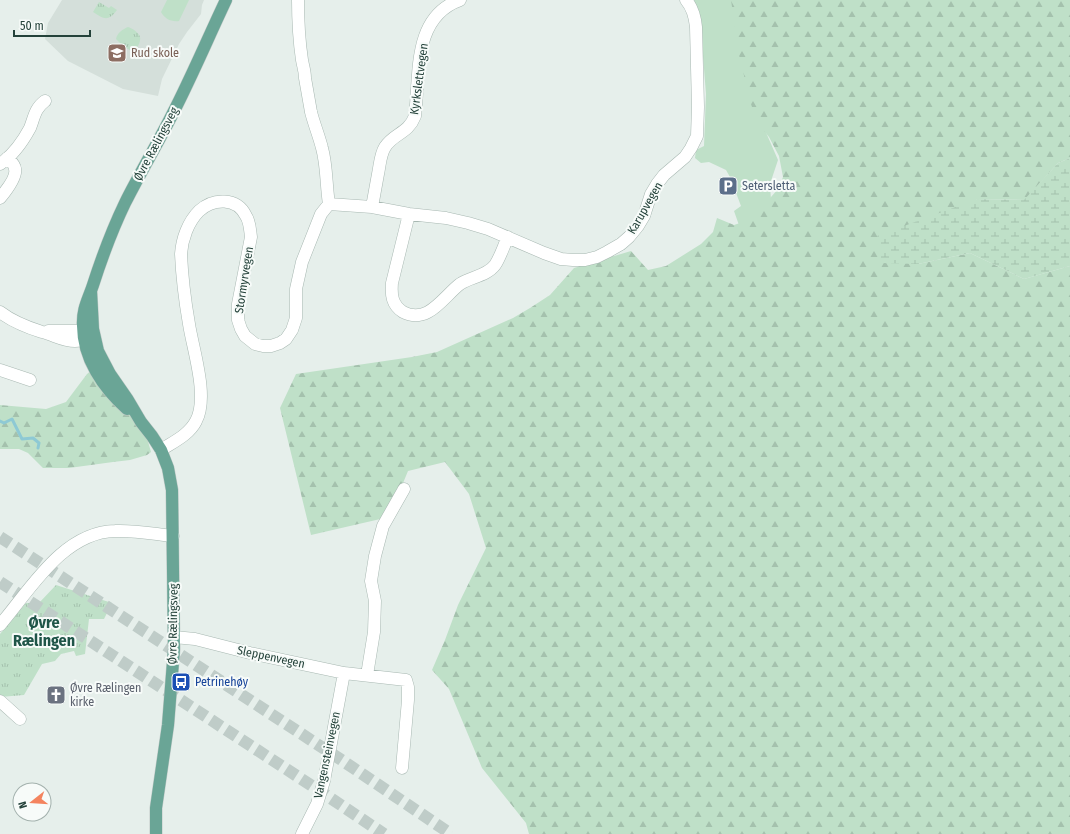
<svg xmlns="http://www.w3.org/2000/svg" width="1070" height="834" viewBox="0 0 1070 834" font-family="'Fira Sans Condensed',sans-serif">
<defs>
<pattern id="forest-firs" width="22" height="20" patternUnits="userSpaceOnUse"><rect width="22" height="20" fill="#bfe0c8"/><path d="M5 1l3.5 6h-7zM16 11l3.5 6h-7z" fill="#a4c1ad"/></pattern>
<pattern id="wetland-marsh" width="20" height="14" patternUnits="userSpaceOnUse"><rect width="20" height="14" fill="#bfe0c8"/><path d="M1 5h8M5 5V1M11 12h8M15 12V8" fill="none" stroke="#a4c1ad"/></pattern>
<pattern id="park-tufts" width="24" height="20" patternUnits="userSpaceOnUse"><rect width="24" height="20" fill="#bfe0c8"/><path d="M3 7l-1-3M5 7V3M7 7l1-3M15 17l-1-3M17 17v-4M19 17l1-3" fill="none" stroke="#a4c1ad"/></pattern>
</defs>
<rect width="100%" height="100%" fill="#e6efeb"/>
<!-- built -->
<path fill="#d4dfda" d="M62 0H204L202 5 201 14 187 32 179 44 162 79 158 96 123 89 68 61 45 39 48 23Z"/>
<!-- grass -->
<path fill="#bfe0c8" d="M167 0H189L179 21C171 22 165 19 161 12Z
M694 0H733L755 107 778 160 770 184 773 233 740 228 734 211 741 206 730 177 726 170 709 162 701 163 695 158 696 150 704 146 706 94 700 18Z"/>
<!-- forest -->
<path fill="url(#forest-firs)" d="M731 0H1070V158L1058 163 1025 200 977 199 918 264 970 253 1024 279 1070 266V834H529L526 823 482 768 449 689 432 670 445 640 458 605 486 548 469 494 445 462 408 471 389 517 311 535 280 408 296 374 412 357 437 352 513 318 530 308 550 295 574 268 631 251 648 270 666 266 701 244 713 232 717 218 734 225 746 221 764 205 778 189 783 177 779 156 769 137 757 122 751 104 739 55Z
M100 363 147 438 151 452 147 455 130 460 113 462 69 468H43L28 453 19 449H0V405L46 409 66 402 87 374Z"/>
<!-- wetland -->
<path fill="url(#wetland-marsh)" d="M1070 158V266L1024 279 970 253 918 264 882 263 877 236 977 199 1024 200 1058 163Z"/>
<!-- park -->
<path fill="url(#park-tufts)" d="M99 2 109 8 111 6 117 10C108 22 104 19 93 12Z
M128 27C132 28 142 34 140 40 140 44 136 49 134 52L124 47 116 39C117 33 123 29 128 27Z
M56 585 112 603 104 619H89L85 654 76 656 74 651 61 654 55 661 42 664 24 695 0 697V634L26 603H39Z"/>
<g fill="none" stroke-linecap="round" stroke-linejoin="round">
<!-- stream -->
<path stroke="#8ec9d4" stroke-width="3" d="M0 421 4 423 12 419 22 439 33 438 39 443 38 448"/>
<!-- highway-tunnel -->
<path stroke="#bfccc8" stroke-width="12" stroke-dasharray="12 6" stroke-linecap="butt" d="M0 537 343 761 451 834
M0 582 326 795 384 834"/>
<defs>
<path id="minor" d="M0 164C12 156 23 141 30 128 34 118 35 108 45 101
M0 198C5 192 17 177 15 169 15 164 10 161 7 158
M329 204 372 207 409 214 446 218 468 223 488 229 544 253 561 259 573 260H585L597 257 607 252 621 244 629 237 638 226 644 216 651 194 657 184 664 175 685 157 691 148 697 136 698 107 696 27C695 17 693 8 686 0
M372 207C374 196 376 185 378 174 380 165 380 155 385 147 394 133 408 134 415 116 420 75 412 17 460 0
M409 214 392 283C391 295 392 305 403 312 428 325 443 297 460 284 470 277 487 276 495 265 500 258 504 245 508 237
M0 312C13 322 26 327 42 332 54 335 63 341 75 341 82 341 88 338 94 336
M48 331H83L93 335
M0 370 30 380
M161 450C173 442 189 435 196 421 209 397 193 350 189 324 185 301 182 277 181 254 182 239 188 222 199 211 213 198 237 197 246 216 250 222 250 230 251 237L238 304V320L241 329 245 336 255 344 263 346H271L280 343 286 339 292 330 296 318V289L302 262 321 214 329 204C326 185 327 166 322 148 319 136 314 124 311 112 309 101 307 89 305 78 305 71 303 66 302 60 299 40 298 20 298 0
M0 625C30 590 63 532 115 531 134 530 154 534 173 536
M174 637 195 639 250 653 344 673 406 680 408 687V700L402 768
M367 675 374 632 375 601 371 581 375 556 383 526 404 489
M0 701 20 719
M302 834 317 804 324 781 344 673"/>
<path id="major" d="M91 291 93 329 98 351 110 374 128 400 141 422 152 436 161 450 168 468 172 490 174 649 168 725 156 808V834
M127 409C103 388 83 358 83 326 82 309 88 300 93 285 102 257 112 230 125 203 140 173 158 143 173 113 192 76 208 38 226 0"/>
</defs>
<!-- minor casing -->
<use href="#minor" stroke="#a8b8b2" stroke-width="13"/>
<!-- major casing -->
<use href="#major" stroke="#c2cac8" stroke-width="13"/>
<!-- minor -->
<use href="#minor" stroke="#fff" stroke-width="12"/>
<!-- major -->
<use href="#major" stroke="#6aa596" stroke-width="12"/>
</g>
<!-- icons -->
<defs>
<symbol id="school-square" viewBox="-11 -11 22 22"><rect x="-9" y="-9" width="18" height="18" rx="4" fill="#8d6e63" stroke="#f7fbf9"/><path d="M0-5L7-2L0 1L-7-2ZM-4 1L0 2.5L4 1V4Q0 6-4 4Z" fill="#fff"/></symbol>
<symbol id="parking-square" viewBox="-11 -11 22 22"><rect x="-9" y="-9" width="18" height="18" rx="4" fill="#5c6f8a" stroke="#f7fbf9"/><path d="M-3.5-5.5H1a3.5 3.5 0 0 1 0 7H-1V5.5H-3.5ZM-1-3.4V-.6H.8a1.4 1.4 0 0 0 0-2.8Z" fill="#fff"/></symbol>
<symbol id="bus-square" viewBox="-11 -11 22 22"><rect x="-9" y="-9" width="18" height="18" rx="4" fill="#1a4fb4" stroke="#f7fbf9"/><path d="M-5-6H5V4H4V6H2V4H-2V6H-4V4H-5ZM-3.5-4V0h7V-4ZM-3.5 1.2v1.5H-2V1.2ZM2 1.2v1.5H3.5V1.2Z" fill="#fff"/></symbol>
<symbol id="church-square" viewBox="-11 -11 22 22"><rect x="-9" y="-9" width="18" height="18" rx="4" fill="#6b7280" stroke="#f7fbf9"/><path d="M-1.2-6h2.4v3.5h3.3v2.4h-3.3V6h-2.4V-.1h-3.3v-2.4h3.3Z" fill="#fff"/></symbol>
</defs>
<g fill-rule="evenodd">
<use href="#school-square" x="106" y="42" width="22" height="22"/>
<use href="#parking-square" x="717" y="175" width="22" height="22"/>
<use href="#bus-square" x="170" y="671" width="22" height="22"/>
<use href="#church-square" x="45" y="684" width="22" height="22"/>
</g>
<g text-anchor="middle" stroke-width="4" stroke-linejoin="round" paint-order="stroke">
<!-- education labels -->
<g font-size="12" fill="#785e54" stroke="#f7fbf9" text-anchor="start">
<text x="131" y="57">Rud skole</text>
</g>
<!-- street labels -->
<g font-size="12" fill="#24423a" stroke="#f7fbf9">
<text transform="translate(419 79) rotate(-82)" y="4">Kyrkslettvegen</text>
<text transform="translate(156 144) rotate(-62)" y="4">Øvre Rælingsveg</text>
<text transform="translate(645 208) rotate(-60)" y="4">Karupvegen</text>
<text transform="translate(244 280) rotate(-81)" y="4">Stormyrvegen</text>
<text transform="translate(173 624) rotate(-89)" y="4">Øvre Rælingsveg</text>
<text transform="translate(271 657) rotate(12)" y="4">Sleppenvegen</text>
<text transform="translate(327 755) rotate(-78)" y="4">Vangensteinvegen</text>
</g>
<!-- service labels -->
<g font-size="12" fill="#4e5e75" stroke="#f7fbf9" text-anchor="start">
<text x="742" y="190">Setersletta</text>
</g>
<!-- transit labels -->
<g font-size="12" fill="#164399" stroke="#f7fbf9" text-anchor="start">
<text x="195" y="686">Petrinehøy</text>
</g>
<!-- worship labels -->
<g font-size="12" fill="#5b616d" stroke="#f7fbf9" text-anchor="start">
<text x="70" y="692">Øvre Rælingen<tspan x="70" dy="14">kirke</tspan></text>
</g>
<!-- district labels -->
<g font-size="16" font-weight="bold" fill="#1f5548" stroke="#f7fbf9">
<text x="44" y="628">Øvre<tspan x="44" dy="18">Rælingen</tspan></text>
</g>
</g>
<!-- north arrow -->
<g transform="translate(32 802) rotate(253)"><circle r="19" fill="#f7fbf9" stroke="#a3b1ad"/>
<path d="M0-3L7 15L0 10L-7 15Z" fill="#f4845f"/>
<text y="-6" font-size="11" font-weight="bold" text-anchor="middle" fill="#24423a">N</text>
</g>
<!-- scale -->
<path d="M14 30v6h76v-6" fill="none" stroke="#24423a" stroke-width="2"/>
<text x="20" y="30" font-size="12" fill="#24423a" stroke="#f7fbf9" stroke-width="3" paint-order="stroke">50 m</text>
</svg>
